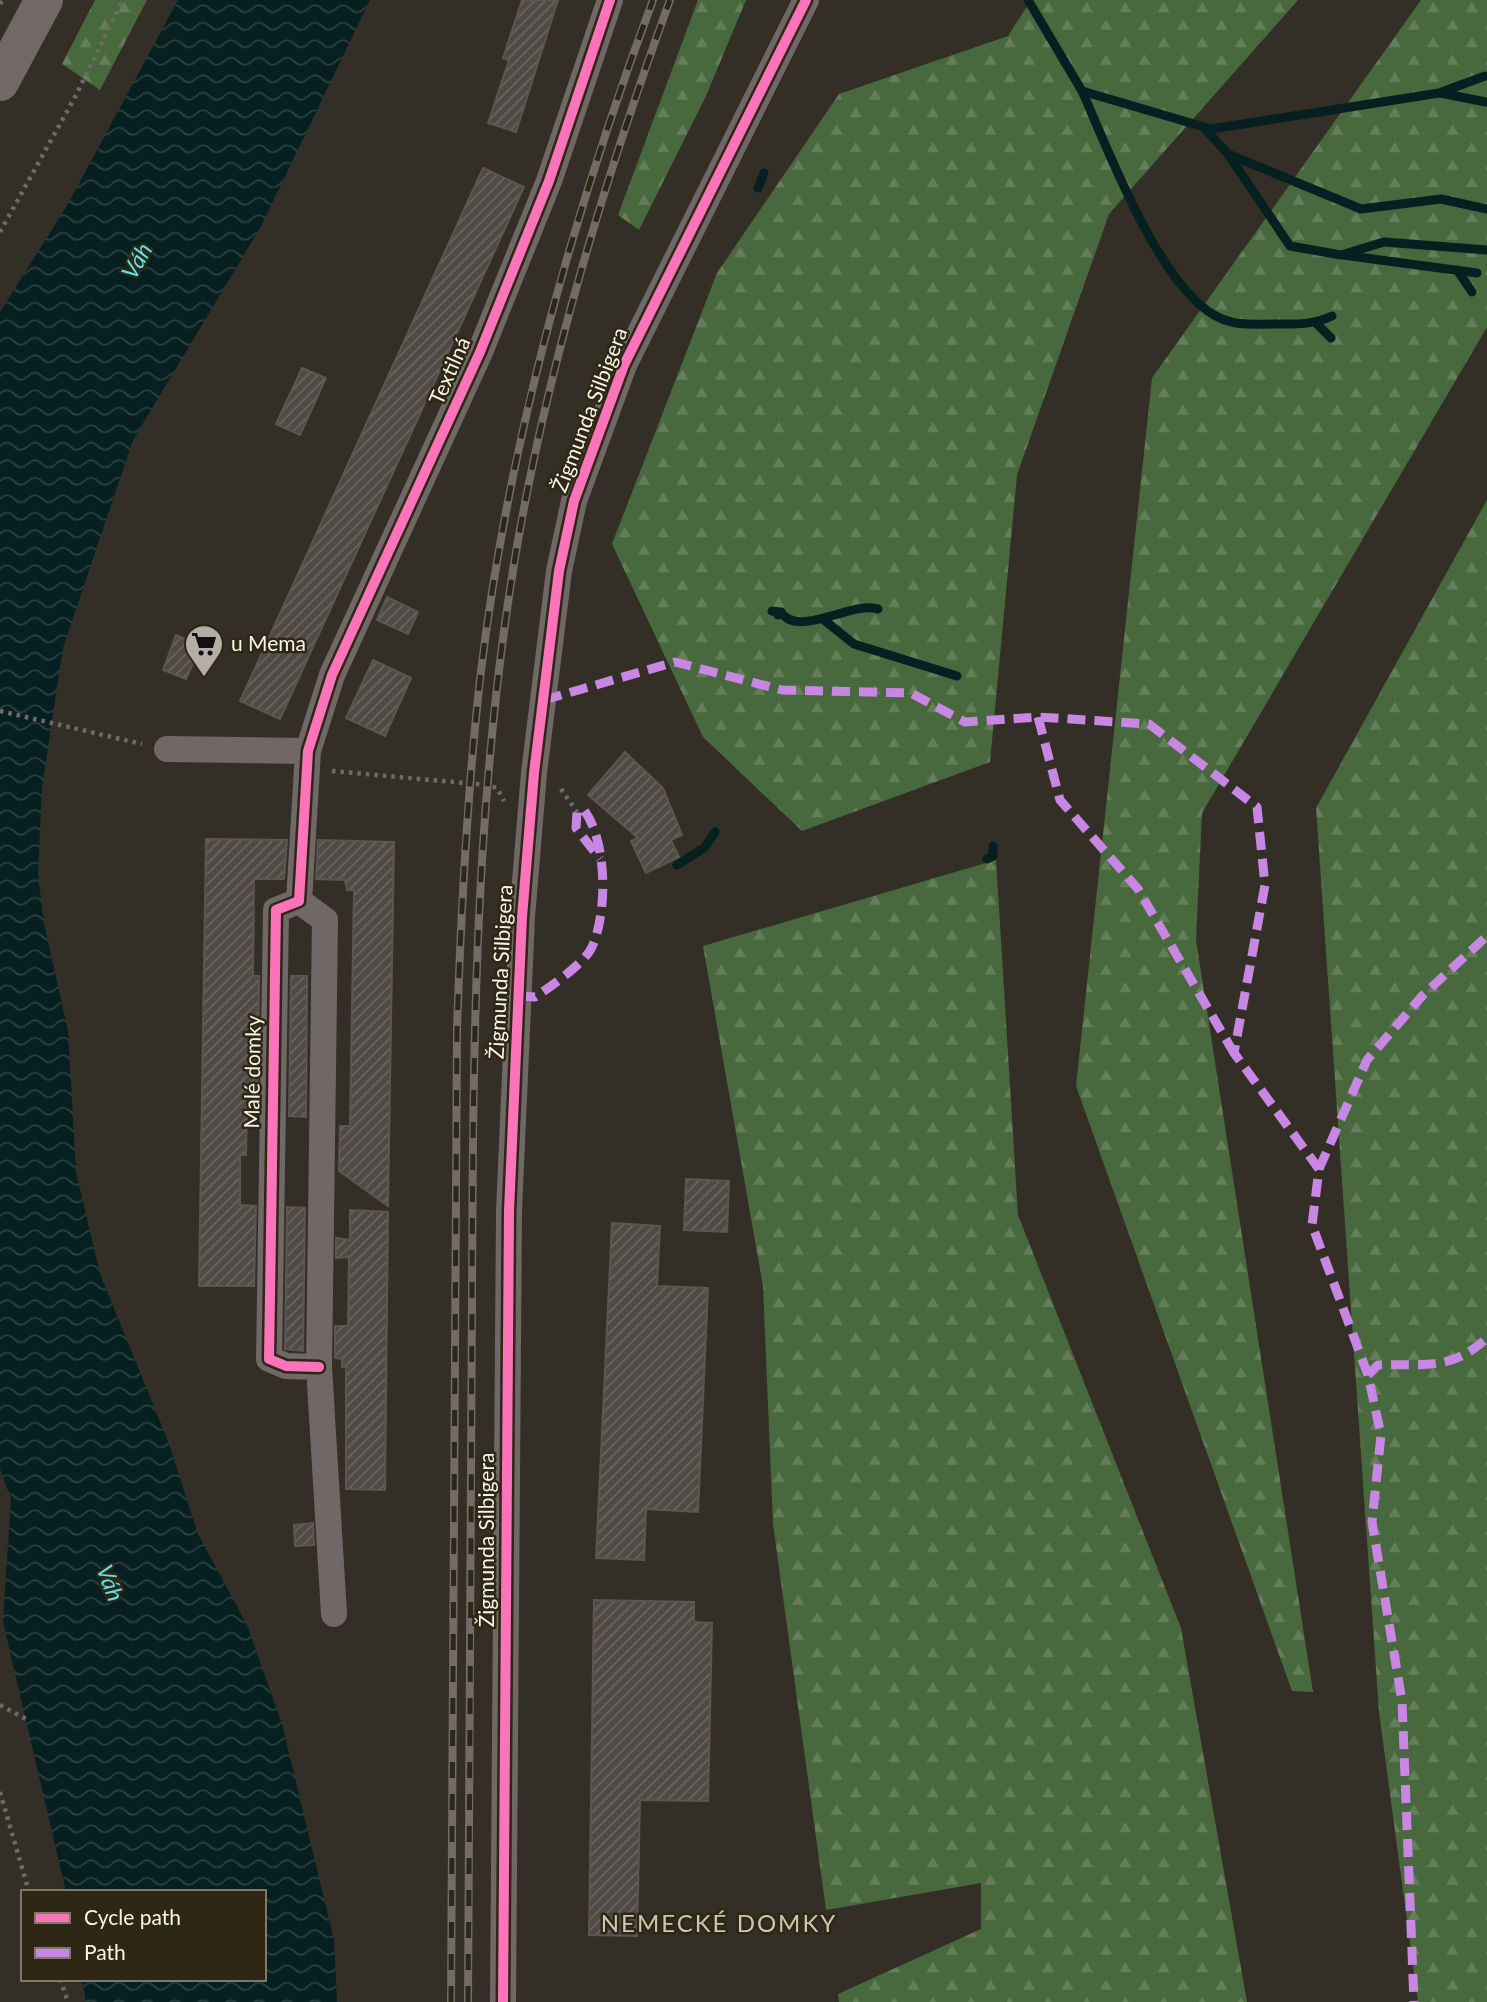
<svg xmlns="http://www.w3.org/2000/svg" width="1487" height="2002" viewBox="0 0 1487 2002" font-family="Lato,sans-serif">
<defs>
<pattern id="forest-firs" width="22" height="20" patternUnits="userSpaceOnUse" patternTransform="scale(1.75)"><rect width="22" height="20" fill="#48683d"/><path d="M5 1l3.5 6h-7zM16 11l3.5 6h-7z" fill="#637e59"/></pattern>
<pattern id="water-waves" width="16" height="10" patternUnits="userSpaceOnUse" patternTransform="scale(1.75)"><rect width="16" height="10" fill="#061f20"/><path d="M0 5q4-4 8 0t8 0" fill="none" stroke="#2b4040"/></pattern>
<pattern id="building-hatch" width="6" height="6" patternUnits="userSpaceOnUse" patternTransform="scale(1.75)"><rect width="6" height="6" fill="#504a45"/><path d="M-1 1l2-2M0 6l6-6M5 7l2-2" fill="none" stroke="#6a6560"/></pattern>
</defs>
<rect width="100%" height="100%" fill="#332f26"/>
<!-- forest -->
<path fill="url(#forest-firs)" d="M95 0H147L100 90 62 64Z
M698 0H746L706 96 639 230 618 215Z
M1031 0H1298L1109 214 1017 475 990 762 802 831 703 737 612 544 717 273 839 94 1008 36Z
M1421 0H1487V327L1202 813 1196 940 1313 1692 1292 1691 1076 1086 1152 378Z
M1487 500V2002H1418L1379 1712 1316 808Z
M996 860 1018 1215 1181 1628 1247 2002H839L838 1994 981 1929V1883L826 1910 773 1524 763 1286 703 946Z"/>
<!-- water -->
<path fill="url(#water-waves)" d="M178 0H370L260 228 133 440 63 648 42 787 38 875 44 923 68 1031 76 1172 100 1274 168 1441 198 1534 247 1625 282 1724 334 1940 337 2002H86L82 1979H264V1892H66L3 1622 11 1499 0 1469V312L68 204Z"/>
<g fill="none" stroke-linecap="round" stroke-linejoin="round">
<!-- stream -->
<path stroke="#061f20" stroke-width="9" d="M1028 0 1082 91 1211 129 1439 93 1485 76
M1082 91C1108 149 1162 295 1222 319 1239 326 1256 324 1274 324 1295 324 1313 325 1332 316
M1440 93 1486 102
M1205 129 1228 154 1361 209 1441 199 1487 209
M1228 154 1290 246 1341 255 1384 242 1487 250
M758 188 764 173
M1343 255 1477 273
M1457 270 1472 292
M1316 323 1331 338
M772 611 779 612 778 615 781 612C797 639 854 600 878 609
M824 620 854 644 957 676
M987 859 993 856V846
M677 865 704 848 715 832"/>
</g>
<!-- building -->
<path fill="url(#building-hatch)" stroke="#5c5650" stroke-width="2" d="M522 0H558L516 132 488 123 509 60 503 58Z
M483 168 524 187 280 719 240 701Z
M302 368 326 378 300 435 276 424Z
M387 597 418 612 408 634 377 620Z
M176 635 201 646 186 679 163 670Z
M373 660 411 678 385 736 346 718Z
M625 752 663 788 682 835 671 840 679 857 646 873 631 841 638 838 588 795Z
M206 839 287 840 284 879H254L253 976H259L257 1116 247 1115 246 1155H240V1205L256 1206 254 1286H199Z
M318 840 394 842 388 1206 339 1171 340 1126H350L354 890H347L345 880 316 879Z
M291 976H307L306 1117 289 1116Z
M686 1179 729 1181 727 1232 684 1230Z
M287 1207 305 1208 303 1351 285 1349Z
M350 1210 388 1212 385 1490 346 1489V1367H342V1359L335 1358V1326H348L349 1257 336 1258V1238L350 1240Z
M612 1223 660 1226 657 1286 708 1288 698 1512 646 1509 644 1560 596 1558Z
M313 1523 314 1545 295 1546 294 1525Z
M594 1600 694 1602V1622L712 1623 708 1801 640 1800 637 1936 589 1935Z"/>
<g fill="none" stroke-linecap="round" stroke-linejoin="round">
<!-- path -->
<path stroke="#706a67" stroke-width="4.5" stroke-dasharray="3.5 5" stroke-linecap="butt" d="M0 4 2 0
M0 232 75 97 123 0
M0 711 142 744
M332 771 487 785 497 788 504 801
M561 789 577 812
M0 1705 26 1719
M0 1792 29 1892
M60 1979 68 2002"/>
<!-- minor -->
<path stroke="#706867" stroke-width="26" d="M167 749 308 751
M299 901 325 920 319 1367 334 1614
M319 1367 286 1366 269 1359 276 910 299 901 308 751 332 675 480 352 549 181 610 0
M503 2002 509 1211 522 917 534 773 559 571 574 501 624 365 806 0"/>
<!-- primary -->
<path stroke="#726866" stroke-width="38" d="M0 82 44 0"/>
<defs>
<path id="rail" d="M451 2002 457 1030C461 910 467 790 481 671 509 441 572 216 653 0
M468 2002C470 1768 471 1534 472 1299 473 1052 474 804 515 558 547 368 604 181 670 0"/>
</defs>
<!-- rail casing -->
<use href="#rail" stroke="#726b67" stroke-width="8"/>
<!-- rail -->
<use href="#rail" stroke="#2f2716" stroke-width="5" stroke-dasharray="16" stroke-linecap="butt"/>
<!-- quiet -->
<path stroke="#c787e3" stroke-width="9" stroke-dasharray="18 9" stroke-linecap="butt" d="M544 700 675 662 782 690 911 693 965 722 1038 717 1149 724 1257 807 1265 885 1234 1053 1319 1169 1312 1225 1368 1375 1381 1435 1372 1522 1402 1701 1414 2002
M1038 717 1060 800 1138 889 1234 1053
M518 996 535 997C550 987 585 963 592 947 608 911 607 841 584 810L577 812 576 828 600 859
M1319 1169 1367 1060 1423 995 1487 936
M1368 1375 1378 1365C1424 1363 1450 1372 1487 1338"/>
<defs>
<path id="cycleway" d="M319 1367 286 1366 269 1359 276 910 299 901 308 751 332 675 480 352 549 181 610 0
M503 2002 509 1211 522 917 534 773 559 571 574 501 624 365 806 0"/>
</defs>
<!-- cycleway casing -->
<use href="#cycleway" stroke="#2f2716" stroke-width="15"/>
<!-- cycleway -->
<use href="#cycleway" stroke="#fb73b8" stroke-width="10"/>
</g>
<!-- icons -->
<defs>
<symbol id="supermarket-pin" viewBox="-11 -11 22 30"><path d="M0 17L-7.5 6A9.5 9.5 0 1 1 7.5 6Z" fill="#b4afa5" stroke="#2f2716"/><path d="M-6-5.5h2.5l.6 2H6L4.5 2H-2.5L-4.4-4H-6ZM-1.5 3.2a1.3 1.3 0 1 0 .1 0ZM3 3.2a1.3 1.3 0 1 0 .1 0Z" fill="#111"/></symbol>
</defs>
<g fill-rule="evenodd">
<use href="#supermarket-pin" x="182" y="622" width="44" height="60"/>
</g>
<g text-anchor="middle" stroke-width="5" stroke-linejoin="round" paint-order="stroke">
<!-- street labels -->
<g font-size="21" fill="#f9f4e9" stroke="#2f2716">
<text transform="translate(450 371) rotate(-66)" y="7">Textilná</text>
<text transform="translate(590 410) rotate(-69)" y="7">Žigmunda Silbigera</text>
<text transform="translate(501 972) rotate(-87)" y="7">Žigmunda Silbigera</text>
<text transform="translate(253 1072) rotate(-89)" y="7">Malé domky</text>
<text transform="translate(487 1540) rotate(-90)" y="7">Žigmunda Silbigera</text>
</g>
<!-- poi labels -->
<g font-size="21" fill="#f9f4e9" stroke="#2f2716" text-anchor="start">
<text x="231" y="651">u Mema</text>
</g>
<!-- water labels -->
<g font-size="23" font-style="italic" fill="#5ce1ed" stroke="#2f2716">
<text transform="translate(137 261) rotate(-60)" y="8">Váh</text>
<text transform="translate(110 1583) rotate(69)" y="8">Váh</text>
</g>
<!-- quarter labels -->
<g font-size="24" letter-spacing="2" fill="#cec4b0" stroke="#2f2716">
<text x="719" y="1932">NEMECKÉ DOMKY</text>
</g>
</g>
<!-- legend -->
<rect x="21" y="1890" width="245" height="91" fill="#2f2716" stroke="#80796a" stroke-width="2"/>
<rect x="35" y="1913" width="35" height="10" fill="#fb73b8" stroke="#80796a" stroke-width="2"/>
<text x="84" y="1925" font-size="21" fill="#f9f4e9">Cycle path</text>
<rect x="35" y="1948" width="35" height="10" fill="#c787e3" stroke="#80796a" stroke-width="2"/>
<text x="84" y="1960" font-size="21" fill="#f9f4e9">Path</text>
</svg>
